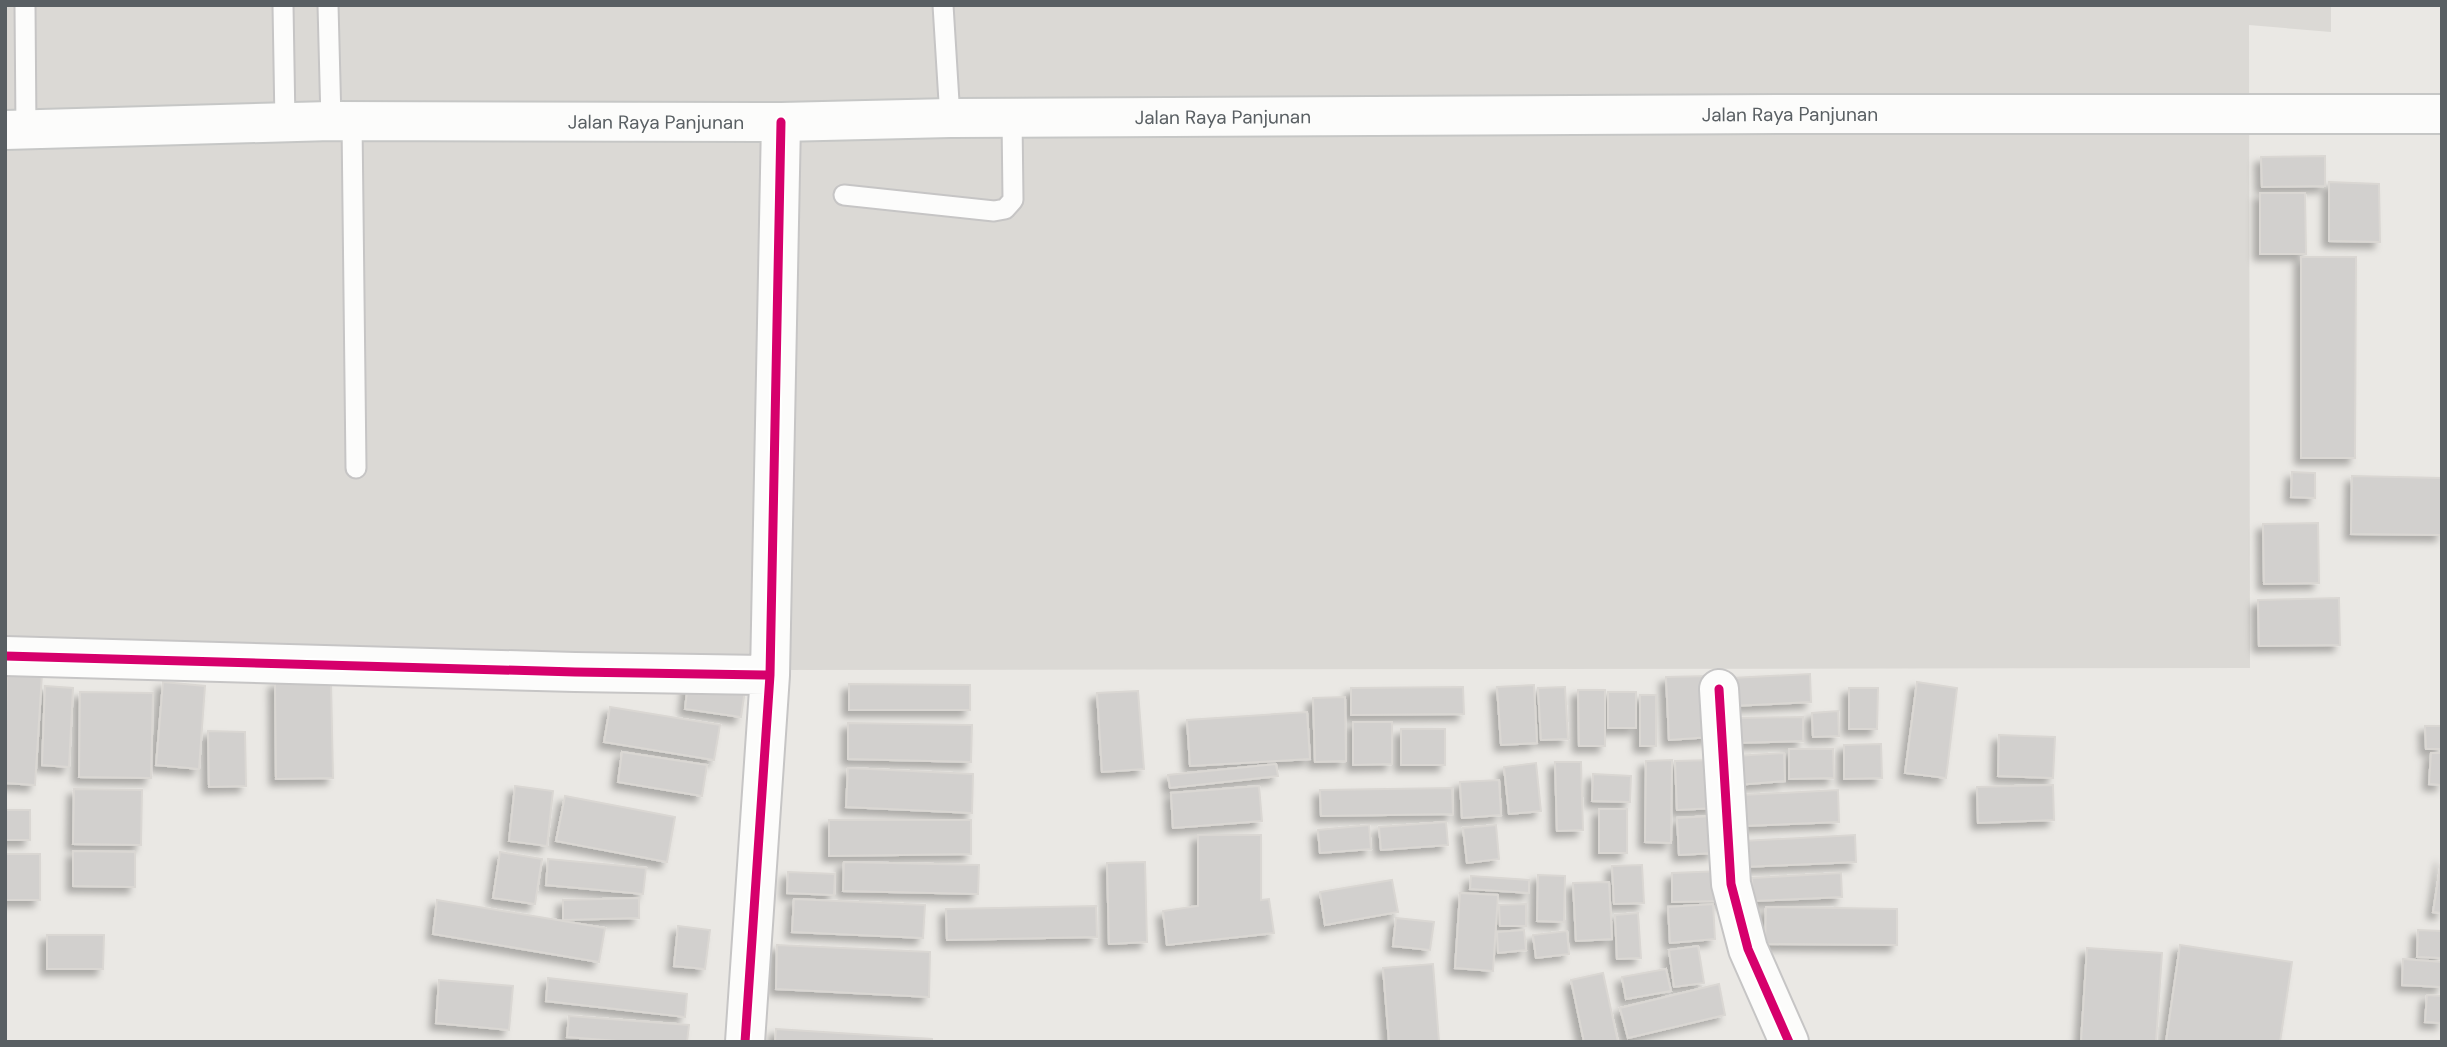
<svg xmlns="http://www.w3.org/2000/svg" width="2447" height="1047" viewBox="0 0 2447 1047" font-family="'DM Sans',sans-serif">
<defs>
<filter id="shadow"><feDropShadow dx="-6" dy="6" stdDeviation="3.5" flood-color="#0004"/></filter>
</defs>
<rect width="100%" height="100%" fill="#eae8e4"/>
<!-- industrial -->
<path fill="#dbd9d5" d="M5 5H2331V32L2249 25 2250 668 5 671Z"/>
<!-- building -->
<path fill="#d2d0ce" stroke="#dad7d3" stroke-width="2" filter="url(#shadow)" d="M2325 156V186L2262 187 2261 157Z
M2329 182 2379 184 2380 242 2329 241Z
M2260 193H2305L2306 254H2260Z
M2301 257H2356L2355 458H2301Z
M2292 472 2315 473V498L2291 497Z
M2352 476 2442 478V535L2351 534Z
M2318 523 2319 583 2264 584 2263 524Z
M2339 598 2340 645 2259 646 2258 600Z
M7 672 42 674 35 785 5 783Z
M1810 674 1811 702 1733 706 1732 678Z
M689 675 746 683 741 717 685 709Z
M1709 676 1711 737 1669 740 1666 677Z
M331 681 333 778 276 779 275 682Z
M163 682 205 686 199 769 156 765Z
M1917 682 1957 688 1946 778 1905 773Z
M849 684 970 685V710H849Z
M1534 685 1537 743 1501 745 1497 687Z
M45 686 73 688 69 767 42 765Z
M1463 687 1464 714 1351 715V688Z
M1565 687 1568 739 1541 740 1538 688Z
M1849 688H1878L1877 729H1849Z
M1578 690H1605V746H1579Z
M1138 691 1144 769 1102 772 1097 693Z
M80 692 153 693 151 778 79 777Z
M1608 692H1636V728H1608Z
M1640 695H1656V746H1640Z
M1345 697 1346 761 1315 762 1313 698Z
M610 707 720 725 714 760 604 742Z
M1838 711 1839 736 1813 737 1812 713Z
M1307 712 1310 759 1190 766 1187 720Z
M1803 717V741L1735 743V718Z
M1353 722H1392V764L1353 765Z
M848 723 972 725 971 762 848 759Z
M2425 726H2442V749H2426Z
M1401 729H1445V765H1401Z
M208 731 245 732 246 786 209 787Z
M1999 735 2055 737 2053 778 1998 776Z
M1881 744 1882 778 1844 779V745Z
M1789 749H1833L1834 778 1789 779Z
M622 752 707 765 702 796 618 782Z
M1784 753 1785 781 1737 785 1735 756Z
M2431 753H2442V785L2429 784Z
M1672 760 1671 843 1645 842 1646 761Z
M1713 760 1716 808 1677 810 1675 761Z
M1555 762H1581L1583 830 1557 831Z
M1536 763 1541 811 1509 814 1504 767Z
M1276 764 1278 776 1170 788 1168 775Z
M848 768 973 774 972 813 846 807Z
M1593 774 1631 776 1630 802 1592 801Z
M1499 780 1501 815 1462 818 1460 782Z
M2053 785 2054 820 1978 823 1977 787Z
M515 786 553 791 547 846 509 841Z
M1259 786 1262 821 1173 828 1171 793Z
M1452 788 1453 814 1321 816 1320 790Z
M74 789 142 790 141 845 73 844Z
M1838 790 1839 822 1744 826 1742 795Z
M565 796 675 817 667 862 556 841Z
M1599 809H1627V853H1599Z
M5 810H30V840H5Z
M1712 816 1714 853 1679 855 1677 818Z
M829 820H971V854L829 856Z
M1446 822 1448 845 1381 850 1379 827Z
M1369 825 1371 849 1320 853 1318 830Z
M1496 825 1499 859 1467 863 1463 828Z
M1198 835H1261V900L1269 899 1274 933 1167 945 1163 911 1198 906Z
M1855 835 1856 862 1744 867 1742 841Z
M73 851 135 852V887L73 886Z
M500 852 542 859 535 904 493 898Z
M5 854H40V900H5Z
M2442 856V913L2433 912Z
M548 859 646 868 643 894 546 885Z
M844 862 979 865 978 894 843 891Z
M1145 862 1147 942 1109 944 1107 863Z
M1642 865 1644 903 1614 904 1612 866Z
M1723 871 1724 901 1672 902V873Z
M788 872 835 874 834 895 787 893Z
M1841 873 1842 897 1753 901 1752 878Z
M1538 875 1565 876 1564 922 1537 921Z
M1471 876 1529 880V893L1470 889Z
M1392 880 1398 912 1325 925 1320 892Z
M1609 882 1612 939 1576 941 1573 883Z
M1460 893 1498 895 1493 971 1455 968Z
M639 898V918L563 920V900Z
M794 899 925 905 923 938 792 932Z
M437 900 605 928 599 962 433 934Z
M1526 904V926H1500L1499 905Z
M1713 904 1715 939 1670 943 1668 907Z
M1096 906 1097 937 947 940 946 909Z
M1766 907 1897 909V945L1765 944Z
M1638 913 1641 958 1617 959 1615 915Z
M1396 918 1434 922 1430 950 1393 946Z
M678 926 710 930 705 969 674 966Z
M1524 930 1526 950 1498 953 1497 932Z
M2418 930 2442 931V958L2417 957Z
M1567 931 1569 954 1536 958 1533 935Z
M47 935H104L103 969H47Z
M777 945 930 952 929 997 776 989Z
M2180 945 2292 962 2280 1042H2166Z
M1698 946 1704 983 1674 987 1669 950Z
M2087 948 2162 953 2156 1042H2081Z
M2403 959 2442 962V987L2402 985Z
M1433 964 1439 1042H1389L1383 968Z
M1666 969 1671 991 1626 999 1622 977Z
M1603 973 1618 1042H1584L1571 980Z
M548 978 687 994 685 1017 546 1001Z
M439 980 513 986 509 1030 436 1023Z
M1719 984 1725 1015 1628 1038 1620 1008Z
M2427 995 2442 996V1023L2425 1022Z
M569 1016 689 1025 687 1042H630L567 1037Z
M776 1029 932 1039V1042H775Z"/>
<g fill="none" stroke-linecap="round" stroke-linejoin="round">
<defs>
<path id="lane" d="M25 5 26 130
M283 5 285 123
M328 5 331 121
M943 5 950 118
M352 122 356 468
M844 195 994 211 1005 209 1013 200 1012 118"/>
<path id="street" d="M5 656 575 672 770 675
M1719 689 1731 884 1748 949 1789 1042
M745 1042 770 675 781 122"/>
<g id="secondary">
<path id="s1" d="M5 130 331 121 781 122 950 118 1778 114H2442"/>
</g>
</defs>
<!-- lane casing -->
<use href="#lane" stroke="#c6c5c5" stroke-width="23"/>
<!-- street casing -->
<use href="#street" stroke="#c6c5c5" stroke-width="42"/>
<!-- secondary casing -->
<use href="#secondary" stroke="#c6c7c6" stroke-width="42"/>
<!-- lane -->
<use href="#lane" stroke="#fcfcfb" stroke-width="19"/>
<!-- street -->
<use href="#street" stroke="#fcfcfb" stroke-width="38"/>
<!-- secondary -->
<use href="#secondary" stroke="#fcfcfb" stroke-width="38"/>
<defs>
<path id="cycleway" d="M5 656 575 672 770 675
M1719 689 1731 884 1748 949 1789 1042
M745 1042 770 675 781 122"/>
</defs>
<!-- cycleway casing -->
<use href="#cycleway" stroke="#fff" stroke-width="13"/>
<!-- cycleway -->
<use href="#cycleway" stroke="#d6006c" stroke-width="9"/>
</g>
<g text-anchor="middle" stroke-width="6" stroke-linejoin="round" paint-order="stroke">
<!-- street labels -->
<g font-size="19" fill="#595f63" stroke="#fff">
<text dy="7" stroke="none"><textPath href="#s1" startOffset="1785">Jalan Raya Panjunan</textPath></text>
<text dy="7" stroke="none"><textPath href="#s1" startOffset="1218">Jalan Raya Panjunan</textPath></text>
<text dy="7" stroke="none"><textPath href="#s1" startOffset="651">Jalan Raya Panjunan</textPath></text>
</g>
</g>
<!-- border -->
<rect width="2447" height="1047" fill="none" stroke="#595f63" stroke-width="14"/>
</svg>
